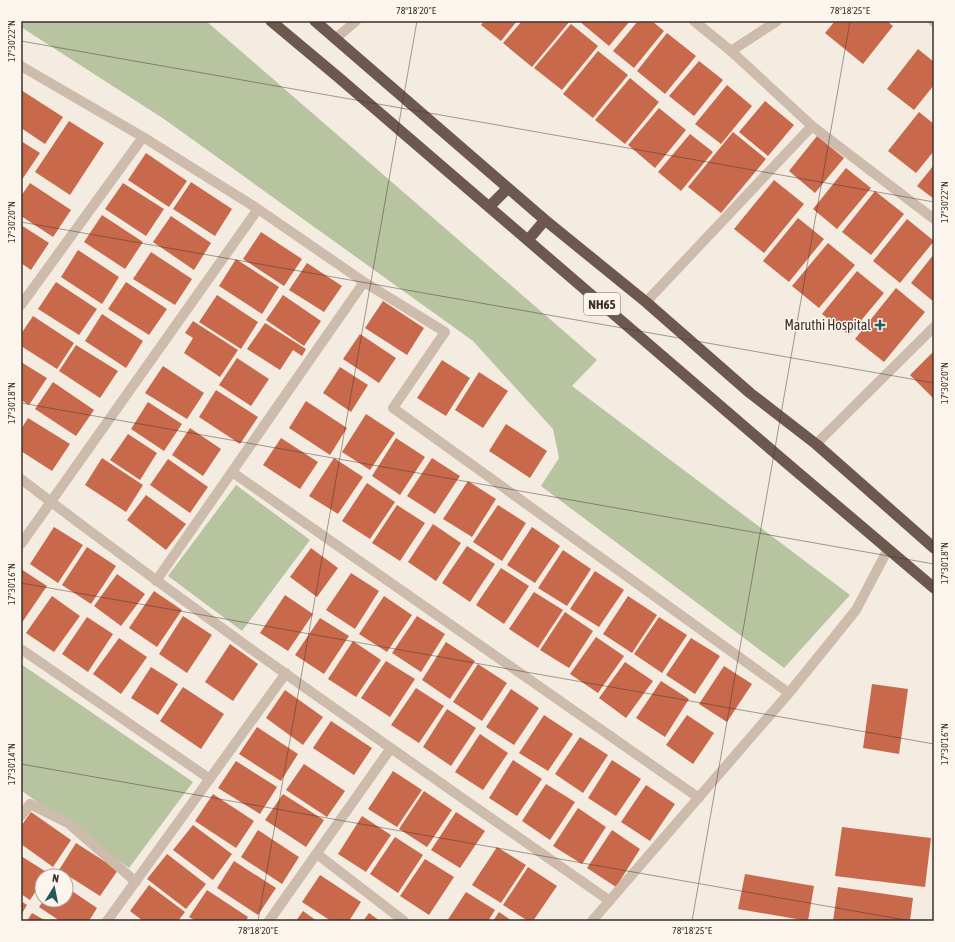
<svg xmlns="http://www.w3.org/2000/svg" width="955" height="942" viewBox="0 0 955 942" font-family="'Asap Condensed',sans-serif">
<rect width="100%" height="100%" fill="#f4ebe1"/>
<!-- green -->
<path fill="#b8c4a0" d="M21 21H206L597 360 572 386 850 595 784 668 541 486 559 458 553 429 473 341 164 119 21 27Z
M236 485 310 540 242 631 168 576Z
M21 664 193 782 129 868 22 791 21 792Z"/>
<!-- building -->
<path fill="#c8694b" d="M484 21H517L501 41 481 25Z
M522 21H570L532 67 503 43Z
M579 21H630L609 46Z
M638 21H652L664 31 634 68 613 51Z
M835 21H887L893 26 863 64 825 33Z
M571 24 598 46 562 90 534 68Z
M667 33 696 56 665 94 637 71Z
M918 49 934 62V85L914 110 887 89Z
M598 51 628 75 593 118 563 94Z
M699 61 723 80 694 116 669 96Z
M630 78 659 102 625 144 595 120Z
M727 85 752 106 721 144 695 124Z
M21 90 63 117 45 144 21 128Z
M765 101 794 125 768 156 739 132Z
M659 108 686 130 655 168 628 145Z
M919 112 934 124V151L916 173 888 151Z
M69 121 104 143 70 195 35 172Z
M733 132 766 159 721 213 688 187Z
M690 134 713 152 681 191 658 172Z
M817 136 844 158 815 193 789 171Z
M21 141 40 153 21 181Z
M146 153 187 181 169 207 128 180Z
M934 165V199L917 186Z
M846 168 871 188 837 229 813 209Z
M774 180 804 204 764 253 734 229Z
M191 182 232 209 215 236 173 209Z
M30 183 71 210 53 237 21 216V196Z
M123 183 164 209 146 236 105 209Z
M875 191 904 214 871 255 842 232Z
M102 215 143 242 125 269 84 242Z
M171 216 211 243 194 270 153 242Z
M798 218 824 239 789 282 763 261Z
M907 219 934 241 900 283 873 261Z
M21 225 49 243 31 270 21 263Z
M261 232 302 259 284 286 243 259Z
M828 243 855 265 819 308 792 286Z
M78 250 119 277 102 304 61 277Z
M151 252 192 279 175 305 133 279Z
M934 254V302L911 283Z
M236 259 279 287 262 314 219 286Z
M307 263 342 286 324 312 289 290Z
M857 271 884 293 849 335 822 314Z
M56 282 97 309 79 335 38 309Z
M126 282 167 309 149 335 108 309Z
M896 288 925 312 884 362 855 339Z
M217 295 258 322 241 349 199 322Z
M283 295 321 321 304 346 266 320Z
M383 301 424 328 407 355 365 328Z
M102 314 143 341 126 368 85 341Z
M33 316 74 343 57 369 21 346V334Z
M193 321 238 350 220 377 184 353 193 338 185 333Z
M265 323 306 349 302 356 293 350 280 370 247 349Z
M360 334 396 358 379 383 343 359Z
M76 345 118 371 100 398 59 371Z
M934 351V399L910 375Z
M237 358 269 379 251 406 219 385Z
M442 360 470 378 446 416 417 398Z
M21 362 47 378 29 405 21 400Z
M163 366 204 393 187 419 145 393Z
M340 367 368 385 351 412 323 393Z
M479 372 508 391 483 428 455 410Z
M53 382 94 410 76 436 35 409Z
M216 390 258 417 240 444 199 417Z
M306 401 347 428 330 455 289 428Z
M148 402 182 424 164 451 131 429Z
M366 414 395 433 370 470 342 452Z
M28 418 70 444 52 471 21 451V429Z
M506 424 547 451 530 478 489 451Z
M190 428 221 449 203 476 172 455Z
M128 434 157 453 140 480 110 460Z
M281 438 318 462 300 489 263 465Z
M396 438 425 457 400 495 372 476Z
M102 458 143 485 126 512 85 485Z
M334 458 363 477 338 514 309 496Z
M432 458 460 476 435 514 407 496Z
M168 459 208 487 190 513 150 485Z
M468 481 496 499 472 537 443 519Z
M367 483 395 502 370 539 342 521Z
M146 495 186 524 166 550 127 520Z
M397 505 425 523 400 561 372 543Z
M498 505 526 523 502 561 473 542Z
M433 524 461 543 436 581 408 562Z
M54 527 83 545 58 583 30 564Z
M532 527 560 546 535 583 507 565Z
M467 546 495 564 470 602 442 583Z
M87 547 116 566 91 604 62 585Z
M311 548 338 568 317 597 290 577Z
M563 550 591 569 567 606 538 588Z
M501 568 529 586 504 624 476 605Z
M21 569 47 586 21 624Z
M595 571 624 590 599 627 570 609Z
M351 573 379 591 355 629 326 610Z
M117 574 145 594 121 626 94 606Z
M154 591 182 610 157 647 129 628Z
M534 592 563 610 538 648 509 629Z
M285 595 313 614 288 651 260 633Z
M52 596 80 616 54 652 26 633Z
M384 596 412 615 387 652 359 634Z
M628 596 657 615 632 653 603 634Z
M565 612 593 631 569 668 540 650Z
M183 616 212 635 187 673 159 654Z
M417 616 445 634 421 672 392 653Z
M87 617 113 634 88 672 62 654Z
M659 617 687 635 662 673 634 654Z
M320 618 349 636 324 674 295 655Z
M596 637 624 656 598 693 570 674Z
M119 638 147 657 121 694 93 674Z
M691 638 720 656 695 694 666 675Z
M353 641 381 660 356 697 328 679Z
M446 642 475 661 450 699 422 680Z
M230 644 258 664 233 701 205 682Z
M386 661 415 679 390 717 361 698Z
M625 662 653 681 626 718 599 698Z
M478 664 507 683 482 721 453 702Z
M724 666 752 684 727 722 699 704Z
M151 667 178 684 158 715 131 698Z
M661 681 689 699 665 737 636 718Z
M872 684 908 689 899 754 863 748Z
M183 687 224 714 201 749 160 721Z
M416 688 444 706 419 743 391 725Z
M511 689 539 708 514 745 486 727Z
M285 690 323 717 303 745 266 718Z
M447 709 476 728 451 766 423 747Z
M544 715 573 734 548 771 519 753Z
M687 715 714 733 693 764 666 745Z
M331 721 372 748 354 775 313 748Z
M257 727 298 754 281 781 239 754Z
M480 734 508 753 483 790 455 772Z
M580 737 608 755 583 793 555 774Z
M513 760 542 779 517 816 489 798Z
M612 760 641 779 616 816 588 798Z
M236 761 277 787 260 814 218 788Z
M304 764 345 791 327 817 286 790Z
M393 771 422 790 397 827 368 809Z
M546 784 575 802 550 840 522 821Z
M646 785 675 804 650 841 621 822Z
M424 791 452 810 427 847 399 829Z
M213 794 254 821 236 848 195 821Z
M283 794 324 820 306 847 265 820Z
M578 808 606 827 582 864 553 846Z
M31 812 71 840 53 867 21 844V826Z
M456 812 485 831 460 868 431 850Z
M362 816 391 835 366 872 338 854Z
M193 825 232 854 213 880 173 850Z
M842 827 931 838 925 887 835 876Z
M258 830 299 857 282 884 241 857Z
M612 830 640 849 616 887 587 868Z
M395 837 423 855 398 893 370 874Z
M76 843 118 870 100 896 59 870Z
M497 847 526 865 501 903 472 885Z
M167 854 206 884 186 909 147 879Z
M21 856 48 873 46 876H42V882L30 900 21 894Z
M425 859 454 877 429 915 400 896Z
M234 861 276 888 258 915 217 888Z
M528 867 557 886 533 921H528L503 905Z
M745 874 814 886 808 921 738 909Z
M320 875 361 902 349 921H331L302 902Z
M149 885 185 912 178 921H143L130 911Z
M66 887 97 908 89 921H60L39 907 44 900H66Z
M838 887 913 898 910 921H833Z
M207 890 248 917 246 921H196L189 917Z
M466 892 495 910 488 921H447Z
M21 901 27 905 21 915Z
M303 911 317 921H296Z
M499 912 512 921H493Z
M32 913 46 921H27Z
M369 913 380 921H363Z"/>
<g fill="none" stroke-linecap="round" stroke-linejoin="round">
<!-- minor -->
<path stroke="#cdbbac" stroke-width="10" d="M694 21 731 51 812 126 934 219
M933 21 934 22
M335 39 356 21
M731 51 777 21
M21 66 143 137 258 209 364 282 445 332 393 408 789 693
M646 302 812 126
M21 305 143 137
M816 444 934 327
M232 472 699 798
M21 479C213 626 412 763 610 901
M21 544 258 209
M156 581 364 282
M21 649 210 779
M21 816 30 804 68 823 136 882
M317 854 404 921
M107 921 286 673
M269 921 391 748
M592 921 789 693 856 610 888 549"/>
<!-- trunk -->
<path stroke="#6c584f" stroke-width="11" d="M271 21 338 77 789 465 934 588
M315 21 545 220 646 302 750 393 816 444 934 548
M489 207 508 188
M528 240 545 220"/>
</g>
<!-- ticks -->
<path fill="none" stroke="#3b302b" stroke-width="1" stroke-opacity="0.45" d="M933 21H934M21 41 934 202M21 222 934 383M21 403 934 564M21 583 934 744M21 764 911 921M258 921 417 21M692 921 850 21"/>
<!-- markers -->
<path fill="#1f5a5e" stroke="#fbf5ee" stroke-width="1.5" d="M878 319h4v4h4v4h-4v4h-4v-4h-4v-4h4z"/>
<g text-anchor="middle" stroke-width="3" stroke-linejoin="round" paint-order="stroke">
<!-- shield labels -->
<rect fill="#fbf5ee" stroke="#756b66" stroke-width="1" x="584" y="293" width="36" height="22" rx="3"/>
<g font-size="13" font-weight="bold" fill="#3b302b">
<text x="602" y="309">NH65</text>
</g>
<!-- poi labels -->
<g font-size="14" fill="#3b302b" stroke="#fbf5ee" text-anchor="end">
<text x="871" y="330">Maruthi Hospital</text>
</g>
</g>
<!-- border -->
<rect width="955" height="942" fill="none" stroke="#fbf5ee" stroke-width="44"/>
<!-- north arrow -->
<g transform="translate(54 888) rotate(10)"><circle r="19" fill="#fbf5ee" stroke="#aea6a0"/>
<path d="M0-3L7 15L0 10L-7 15Z" fill="#1f5a5e"/>
<text y="-6" font-size="11" font-weight="bold" text-anchor="middle" fill="#3b302b">N</text>
</g>
<rect x="22" y="22" width="911" height="898" fill="none" stroke="#3b302b" stroke-width="1.5"/>
<g font-size="10" text-anchor="middle" fill="#3b302b">
<text x="416" y="14">78°18'20"E</text>
<text x="850" y="14">78°18'25"E</text>
<text transform="translate(11 41) rotate(-90)" y="4">17°30'22"N</text>
<text transform="translate(944 202) rotate(-90)" y="4">17°30'22"N</text>
<text transform="translate(11 222) rotate(-90)" y="4">17°30'20"N</text>
<text transform="translate(944 383) rotate(-90)" y="4">17°30'20"N</text>
<text transform="translate(11 403) rotate(-90)" y="4">17°30'18"N</text>
<text transform="translate(944 563) rotate(-90)" y="4">17°30'18"N</text>
<text transform="translate(11 584) rotate(-90)" y="4">17°30'16"N</text>
<text transform="translate(944 744) rotate(-90)" y="4">17°30'16"N</text>
<text transform="translate(11 764) rotate(-90)" y="4">17°30'14"N</text>
<text x="258" y="934">78°18'20"E</text>
<text x="692" y="934">78°18'25"E</text>
</g>
</svg>
